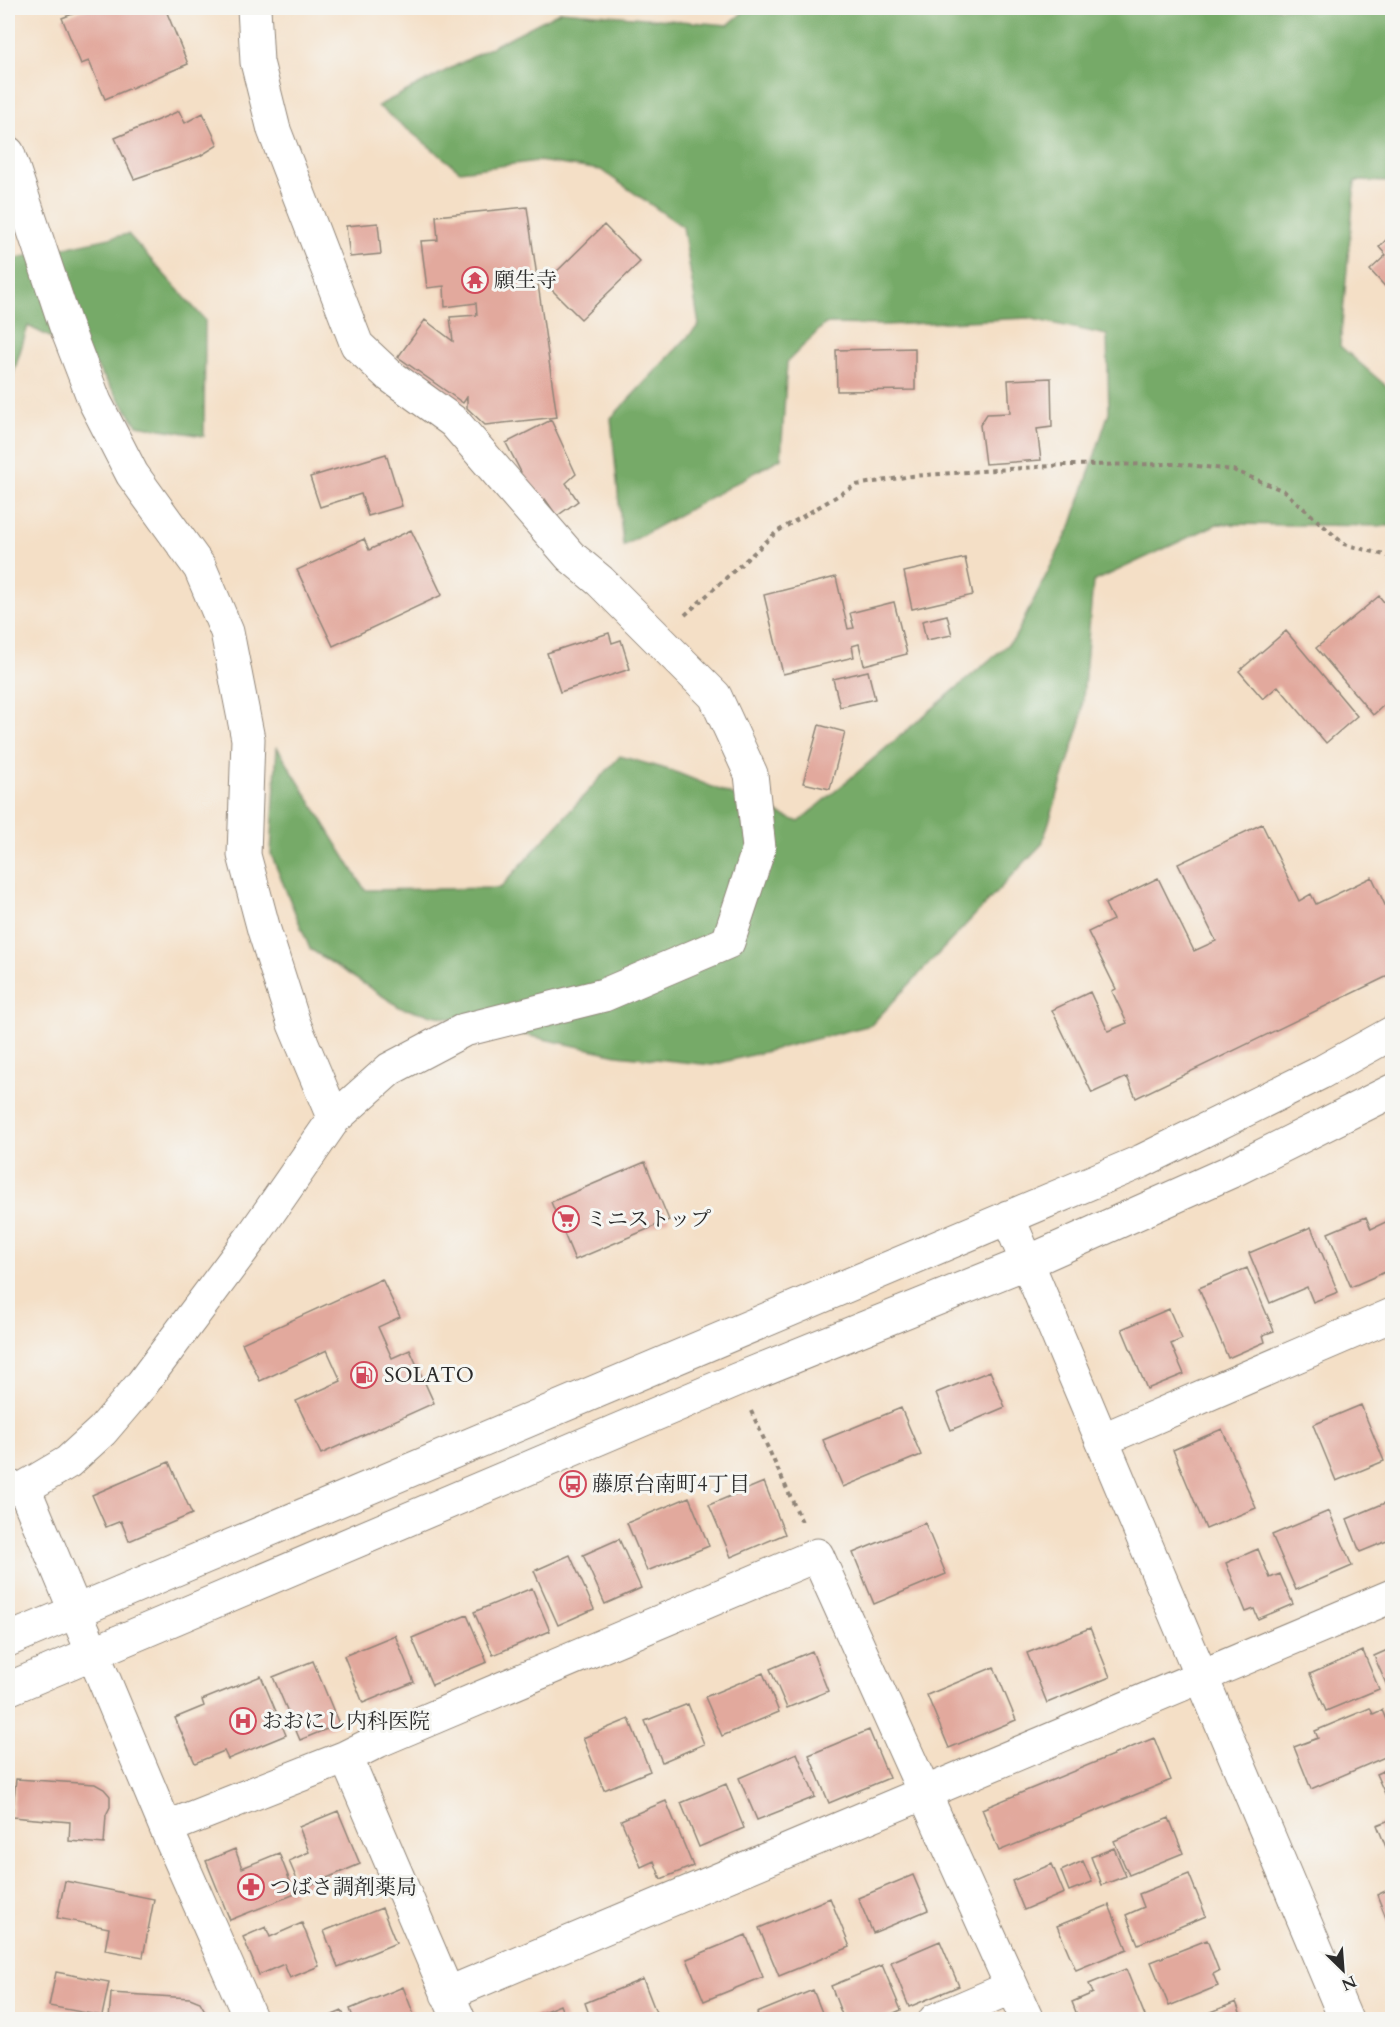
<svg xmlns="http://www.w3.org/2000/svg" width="1400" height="2027" viewBox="0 0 1400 2027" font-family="Cardo,'Noto Serif JP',serif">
<rect width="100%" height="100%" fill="#f6f6f2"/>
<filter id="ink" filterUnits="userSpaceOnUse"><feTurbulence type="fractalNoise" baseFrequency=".0167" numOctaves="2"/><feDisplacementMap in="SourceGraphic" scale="12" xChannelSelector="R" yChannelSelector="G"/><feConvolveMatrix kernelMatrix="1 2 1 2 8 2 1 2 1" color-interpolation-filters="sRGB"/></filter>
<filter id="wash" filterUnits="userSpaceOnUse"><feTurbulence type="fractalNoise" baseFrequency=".008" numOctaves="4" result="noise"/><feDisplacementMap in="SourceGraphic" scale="24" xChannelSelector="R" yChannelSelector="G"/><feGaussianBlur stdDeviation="1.35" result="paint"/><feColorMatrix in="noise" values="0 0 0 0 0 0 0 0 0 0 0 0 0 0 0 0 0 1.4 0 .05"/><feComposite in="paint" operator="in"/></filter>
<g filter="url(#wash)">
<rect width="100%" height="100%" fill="#f4dfc6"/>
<!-- forest -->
<path fill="#76aa67" stroke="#506a49" stroke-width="1.5" d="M748 8H1392V182L1355 181 1340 346 1392 391V526L1217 524 1093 582 1081 721 1042 844 871 1025 712 1065 617 1055 401 1008 310 949 271 854 277 747 365 890 500 888 620 756 673 771 799 822 1014 639 1072 524 1109 412 1107 335 1028 318 886 325 825 324 787 362 781 458 623 546 611 418 699 325 683 227 601 170 538 161 460 171 378 106 561 11 728 25Z
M128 234 205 320 204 436 137 425 90 357 28 326 8 391V260Z"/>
<g id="blocks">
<!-- building -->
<path fill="#e2a99d" d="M88 8H165L188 64 105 99 89 61 81 64 62 18Z
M179 111 185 123 203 113 218 145 200 156 134 179 115 138Z
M527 207 557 417 485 425 467 408V397L463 403 398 357 425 320 453 341 450 317 477 315 476 303 445 307 444 286 427 288 421 241 438 240 436 216Z
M378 223 381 254 350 257 346 226Z
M604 225 640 262 581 319 545 283Z
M1392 234V294L1370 270 1386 255 1379 247Z
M915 348V390L837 391 836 350Z
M1051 378 1052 427 1037 429 1041 460 985 464 980 425 987 414 1010 413 1008 380Z
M551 420 576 474 566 483 578 501 557 516 545 499 539 503 518 474 521 472 506 443Z
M386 454 402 506 368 516 361 494 320 507 310 477Z
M411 530 442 595 333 646 297 570 364 539 369 550Z
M965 558 973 595 912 609 904 572Z
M836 577 848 629 854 628 850 613 894 602 907 654 864 665 859 644 852 646 854 657 783 674 764 595Z
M1379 596 1392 612V698L1373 715 1316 648Z
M947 615 952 635 926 640 922 621Z
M1286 631 1357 716 1326 743 1278 686 1263 699 1239 671Z
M609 633 612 643 621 640 630 669 560 692 547 653Z
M868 671 875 699 840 707 833 679Z
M819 725 845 732 830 789 803 783Z
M1262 824 1299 901 1311 894 1316 904 1372 877 1392 920V974L1136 1098 1127 1077 1092 1093 1052 1010 1090 992 1108 1031 1127 1023 1112 991 1116 989 1088 932 1113 920 1105 904 1158 878 1194 951 1216 941 1178 864Z
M645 1162 669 1220 575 1260 551 1202Z
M1366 1217 1371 1229 1392 1219V1269L1351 1287 1328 1233Z
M1311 1227 1338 1292 1313 1302 1307 1287 1270 1303 1249 1253Z
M1247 1268 1274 1331 1263 1335 1265 1342 1228 1358 1199 1288Z
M382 1279 400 1317 378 1327 392 1358 410 1350 434 1403 321 1454 296 1401 341 1381 327 1350 260 1381 242 1343Z
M1169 1309 1182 1339 1171 1344 1184 1374 1147 1389 1122 1329Z
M990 1371 1005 1407 951 1430 936 1393Z
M1361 1405 1384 1461 1336 1481 1313 1425Z
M901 1408 921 1455 843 1487 823 1440Z
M1222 1429 1256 1508 1206 1529 1173 1450Z
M169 1462 192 1514 129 1541 121 1521 106 1527 92 1495Z
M764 1482 785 1534 731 1557 709 1505Z
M689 1497 709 1546 647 1571 627 1523Z
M1392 1500V1539L1360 1552 1347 1519Z
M1329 1511 1352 1566 1296 1590 1272 1535Z
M925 1523 946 1574 874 1604 853 1553Z
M619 1539 641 1588 605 1604 583 1555Z
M1258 1549 1270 1578 1280 1574 1293 1604 1258 1619 1254 1609 1246 1612 1226 1563Z
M570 1555 594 1609 558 1625 534 1571Z
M532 1588 550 1631 493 1655 474 1612Z
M467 1615 487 1662 432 1685 412 1638Z
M1090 1628 1110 1677 1047 1703 1027 1653Z
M395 1635 414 1682 363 1703 344 1656Z
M1392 1648V1692L1390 1693 1374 1656Z
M812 1651 828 1691 787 1708 770 1669Z
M1363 1651 1379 1689 1326 1711 1310 1674Z
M313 1661 339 1724 300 1740 273 1677Z
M994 1667 1016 1720 949 1748 927 1695Z
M763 1673 779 1712 722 1736 705 1697Z
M261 1676 286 1735 228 1759 224 1751 195 1763 175 1718 204 1706 202 1700Z
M688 1704 704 1744 662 1762 645 1721Z
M1370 1708 1373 1714 1382 1710 1392 1734V1754L1311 1789 1294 1747 1318 1738 1315 1731Z
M629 1719 650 1771 604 1790 583 1738Z
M869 1730 889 1778 829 1803 809 1755Z
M1154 1738 1171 1780 999 1851 982 1809Z
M797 1753 815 1797 757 1820 739 1778Z
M1392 1767V1806L1391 1807 1376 1774Z
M16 1779 95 1784 104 1789 110 1796V1807L106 1815 104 1844 69 1841 70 1822 12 1817Z
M726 1784 744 1828 699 1847 681 1803Z
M666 1801 693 1866 661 1879 654 1861 641 1867 621 1820Z
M338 1811 360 1864 301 1889 289 1861 309 1852 299 1827Z
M1169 1818 1183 1853 1129 1875 1114 1841Z
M1392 1819V1862L1377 1825Z
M1114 1848 1126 1876 1102 1885 1091 1857Z
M235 1849 242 1868 279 1853 295 1894 230 1920 206 1861Z
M1083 1861 1092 1882 1069 1891 1061 1871Z
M1052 1864 1064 1893 1024 1910 1012 1881Z
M1189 1874 1206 1916 1138 1944 1126 1915 1144 1907 1139 1894Z
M913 1875 928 1910 873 1933 858 1898Z
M65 1881 154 1899 143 1957 105 1950 109 1928 57 1918Z
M1392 1888V1933L1377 1895Z
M830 1898 850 1947 779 1976 759 1928Z
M1109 1905 1127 1949 1076 1970 1057 1926Z
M382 1908 396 1943 338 1967 324 1931Z
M302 1923 319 1966 290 1978 284 1964 259 1975 243 1937 266 1927 270 1937Z
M746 1935 763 1977 704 2001 687 1959Z
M1207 1940 1219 1971 1213 1974 1218 1986 1169 2006 1151 1962Z
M940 1941 959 1986 909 2007 891 1962Z
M882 1965 901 2010 878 2020H844L831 1986Z
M1126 1969 1145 2016 1138 2020H1079L1072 2002 1093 1993 1089 1984Z
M56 1972 109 1982 102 2016 49 2006Z
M643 1979 659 2020H591L585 2003Z
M403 1987 416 2020H354L350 2009Z
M813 1990 825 2020H759L757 2013Z
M111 1993 190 1998 200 2002 205 2011 206 2020H109Z
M1236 2002 1243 2020H1194V2019Z
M560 2005 566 2020H526V2019Z
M342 2011 346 2020H323V2019Z"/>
</g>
</g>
<g filter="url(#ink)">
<use href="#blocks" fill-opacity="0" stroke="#908578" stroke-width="1.5"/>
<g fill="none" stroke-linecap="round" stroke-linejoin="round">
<defs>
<path id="minor" d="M8 153 65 324 95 402 132 474 200 568 227 632 248 739 244 855 264 930 294 1024 334 1119
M1104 1439 1392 1315
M24 1488 166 1828 251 2020
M8 1489 24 1488 68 1462 102 1431 142 1384 254 1234 334 1119 390 1069 464 1030 604 995 728 942 759 848 751 774 715 696 600 581 570 556 454 422 389 375 357 345 274 130 257 62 254 8
M346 1757 459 2020
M166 1828 346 1757 378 1741 817 1555 1027 2020
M447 1994 1392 1596
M935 2020 1012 1987"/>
<path id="tertiary" d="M1008 1217 1346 2020
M8 1640 1142 1161 1320 1073 1392 1033
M8 1689 736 1380 1028 1262 1232 1171 1392 1091"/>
</defs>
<!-- minor casing -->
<use href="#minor" stroke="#908578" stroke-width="35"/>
<!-- tertiary casing -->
<use href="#tertiary" stroke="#908578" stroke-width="35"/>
<!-- path -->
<path stroke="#908578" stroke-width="4" stroke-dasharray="4.5 4.5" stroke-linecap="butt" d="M685 615 778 531 856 485 912 476 1065 465 1179 464 1233 470 1284 491 1344 544 1392 557
M751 1411 802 1522"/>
<!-- minor -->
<use href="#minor" stroke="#fff" stroke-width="33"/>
<!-- tertiary -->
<use href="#tertiary" stroke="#fff" stroke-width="33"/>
</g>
</g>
<!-- icons -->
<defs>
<symbol id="temple-ring" viewBox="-11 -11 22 22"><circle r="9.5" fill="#f6f6f2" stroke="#d1495b" stroke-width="1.5"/><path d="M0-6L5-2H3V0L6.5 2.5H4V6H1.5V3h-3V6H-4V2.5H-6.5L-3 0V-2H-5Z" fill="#d1495b"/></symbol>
<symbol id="supermarket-ring" viewBox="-11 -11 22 22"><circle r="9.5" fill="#f6f6f2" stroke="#d1495b" stroke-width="1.5"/><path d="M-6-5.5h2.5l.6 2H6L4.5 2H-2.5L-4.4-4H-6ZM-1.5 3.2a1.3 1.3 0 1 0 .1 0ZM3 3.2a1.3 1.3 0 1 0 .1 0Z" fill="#d1495b"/></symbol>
<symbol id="fuel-ring" viewBox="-11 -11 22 22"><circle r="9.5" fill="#f6f6f2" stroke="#d1495b" stroke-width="1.5"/><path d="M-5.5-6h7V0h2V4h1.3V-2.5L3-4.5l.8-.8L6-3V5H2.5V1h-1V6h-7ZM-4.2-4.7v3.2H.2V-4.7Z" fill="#d1495b"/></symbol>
<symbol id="bus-ring" viewBox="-11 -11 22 22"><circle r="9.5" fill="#f6f6f2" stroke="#d1495b" stroke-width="1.5"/><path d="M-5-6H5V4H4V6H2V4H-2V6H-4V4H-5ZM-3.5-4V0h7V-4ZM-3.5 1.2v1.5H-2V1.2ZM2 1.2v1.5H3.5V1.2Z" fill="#d1495b"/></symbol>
<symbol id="hospital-ring" viewBox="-11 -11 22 22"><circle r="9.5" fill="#f6f6f2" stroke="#d1495b" stroke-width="1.5"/><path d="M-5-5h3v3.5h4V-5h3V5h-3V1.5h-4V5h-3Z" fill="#d1495b"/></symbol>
<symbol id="pharmacy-ring" viewBox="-11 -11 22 22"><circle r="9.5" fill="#f6f6f2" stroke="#d1495b" stroke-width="1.5"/><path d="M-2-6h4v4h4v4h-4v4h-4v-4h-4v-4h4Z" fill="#d1495b"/></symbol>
</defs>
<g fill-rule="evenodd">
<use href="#temple-ring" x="460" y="265" width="30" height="30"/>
<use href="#supermarket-ring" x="551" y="1204" width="30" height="30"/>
<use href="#fuel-ring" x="349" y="1360" width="30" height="30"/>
<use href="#bus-ring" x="558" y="1469" width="30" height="30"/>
<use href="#hospital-ring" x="228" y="1706" width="30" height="30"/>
<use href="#pharmacy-ring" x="236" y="1872" width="30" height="30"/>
</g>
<g text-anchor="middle" stroke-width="6" stroke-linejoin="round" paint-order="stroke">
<!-- poi labels -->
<g font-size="21" fill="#2b2b2b" stroke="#f6f6f2" text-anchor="start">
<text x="494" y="287">願生寺</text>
<text x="586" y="1226">ミニストップ</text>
<text x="384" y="1382">SOLATO</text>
<text x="592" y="1491">藤原台南町4丁目</text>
<text x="262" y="1728">おおにし内科医院</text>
<text x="270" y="1894">つばさ調剤薬局</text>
</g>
</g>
<!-- margin -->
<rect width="1400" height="2027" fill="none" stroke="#f6f6f2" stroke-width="30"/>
<!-- north arrow -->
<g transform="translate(1343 1970) rotate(155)" stroke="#f6f6f2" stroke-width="4.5" paint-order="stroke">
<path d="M0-4.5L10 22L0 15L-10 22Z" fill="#2b2b2b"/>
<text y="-9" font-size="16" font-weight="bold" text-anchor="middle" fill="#2b2b2b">N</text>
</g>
</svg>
